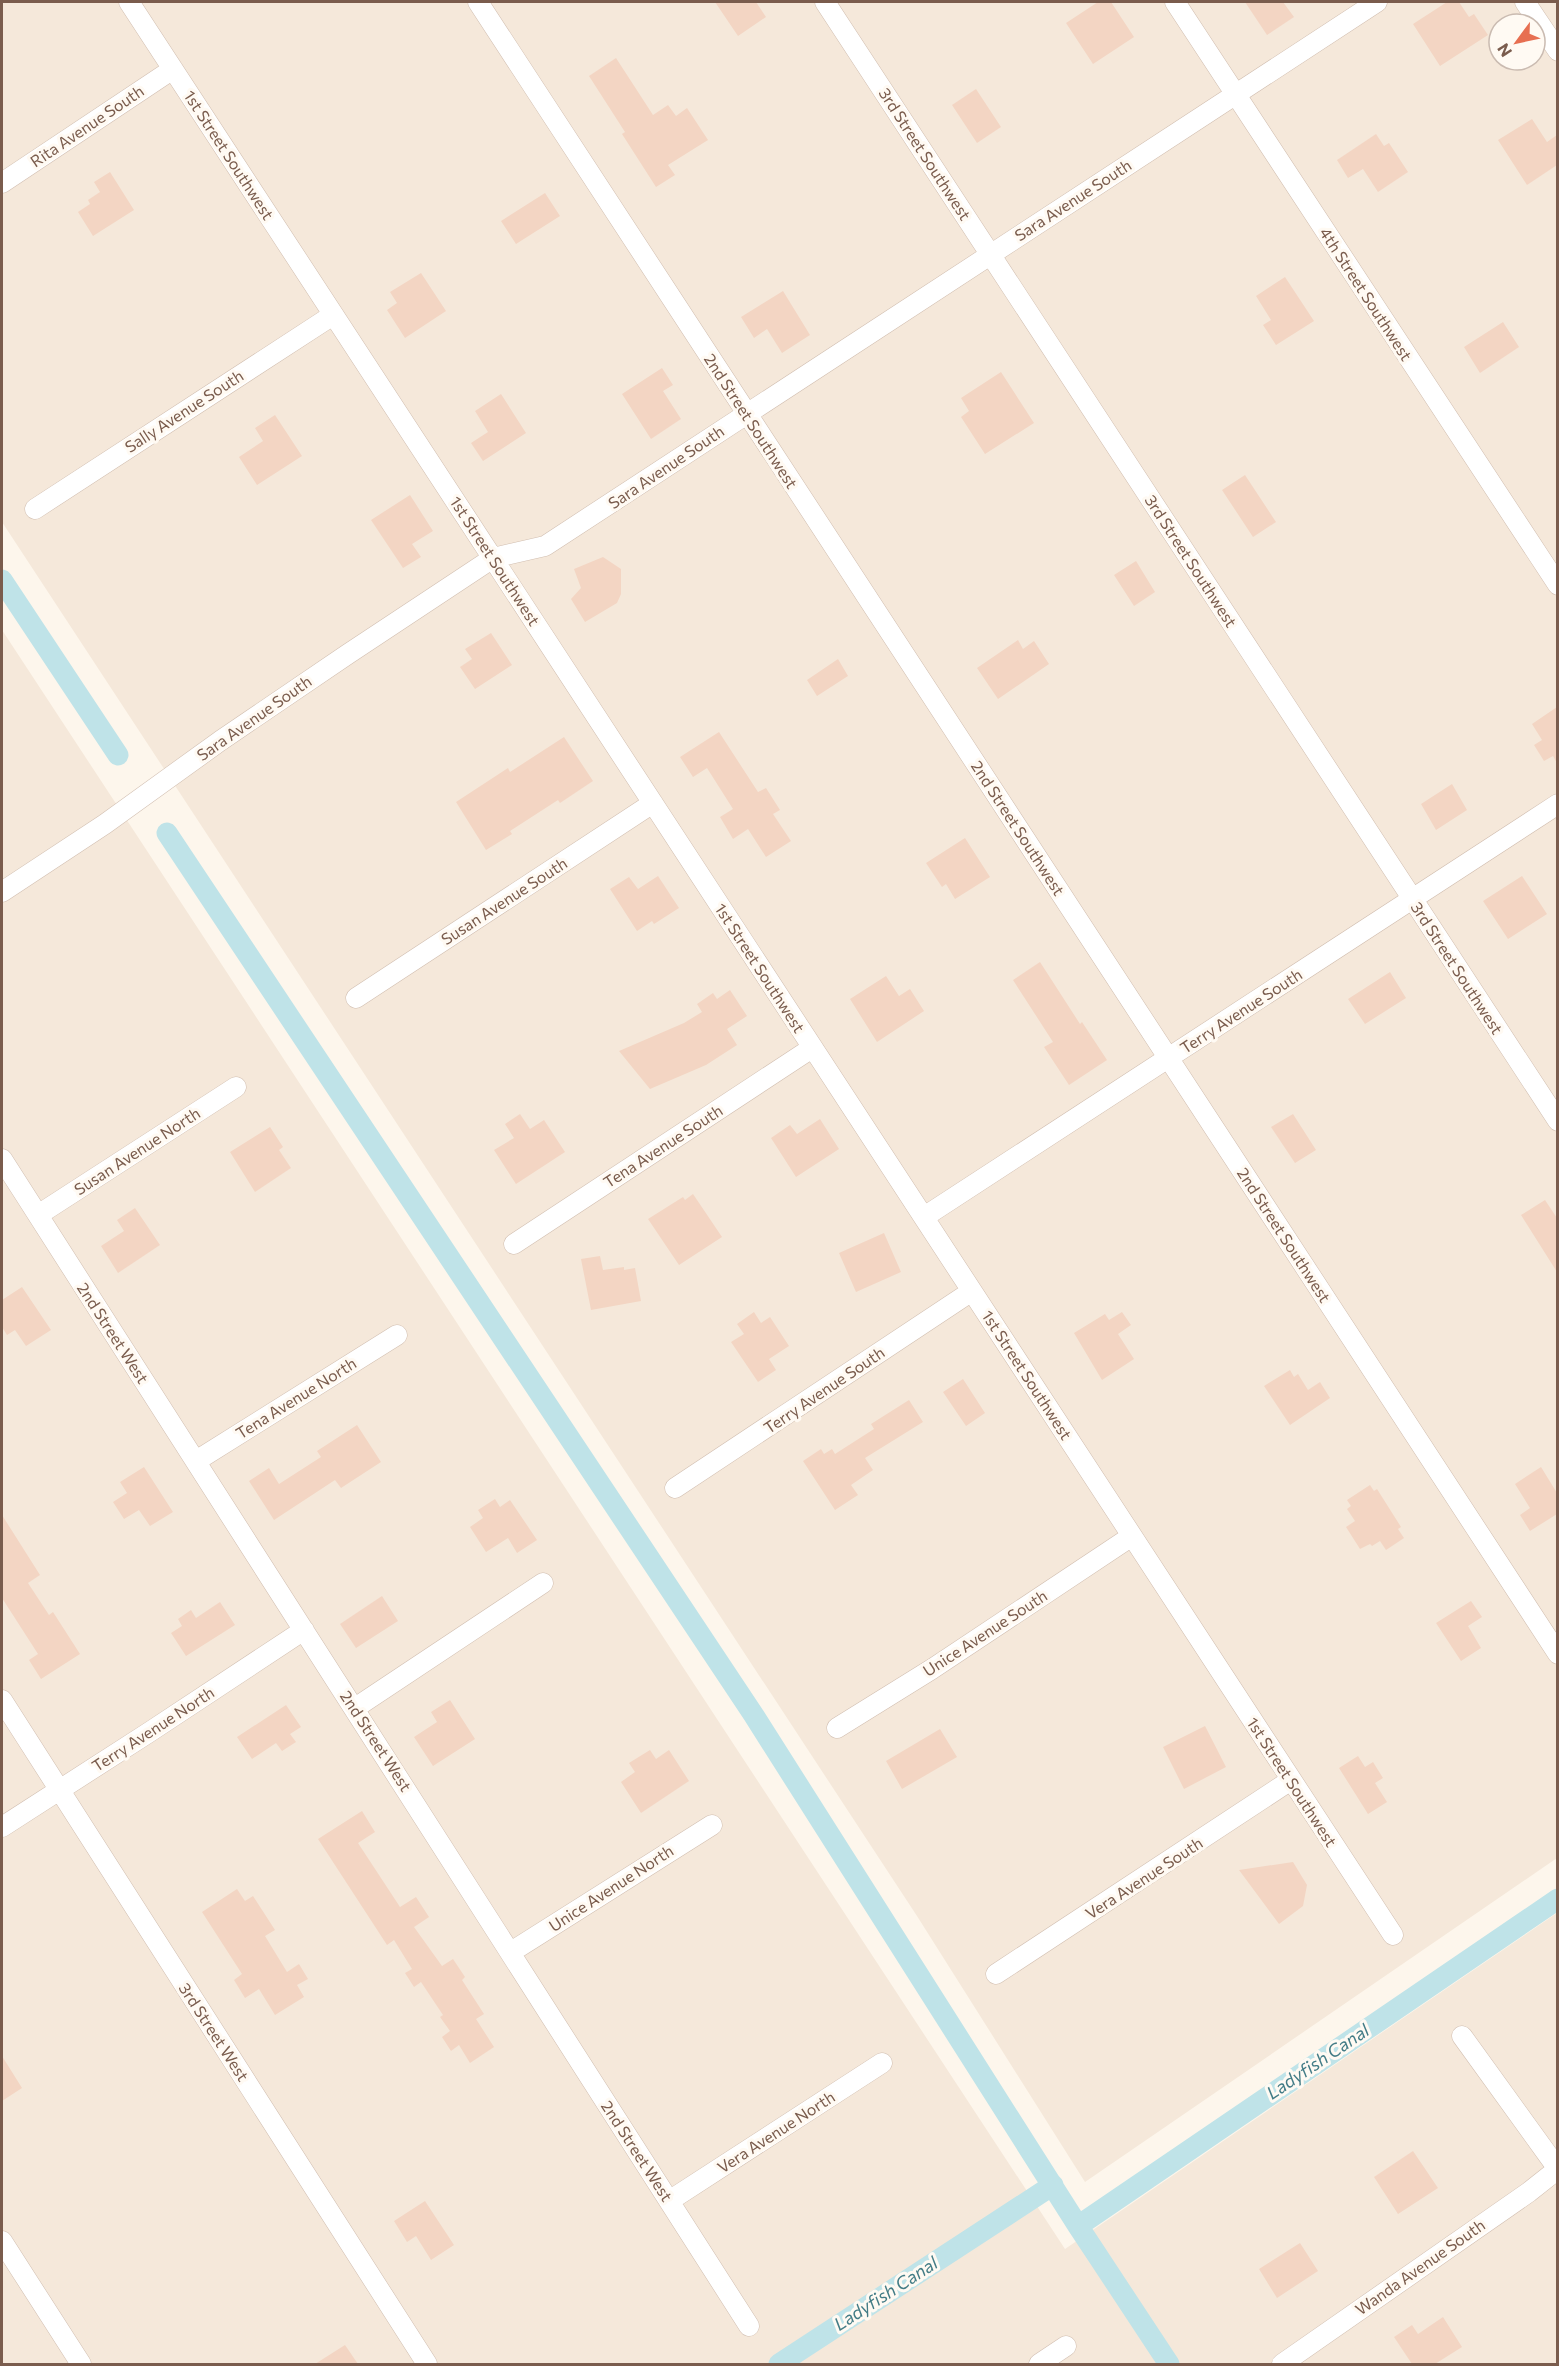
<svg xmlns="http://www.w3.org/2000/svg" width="1559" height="2366" viewBox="0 0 1559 2366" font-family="Commissioner,sans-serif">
<rect width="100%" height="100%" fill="#fdf6ec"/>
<!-- residential -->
<path fill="#f5e8da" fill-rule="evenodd" d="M2 2H1557V1858L1085 2182 917 1916 2 522ZM1499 24H1535V60H1499Z
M2 630 1065 2249 1557 1913V2364H2Z"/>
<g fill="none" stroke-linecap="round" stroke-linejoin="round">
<!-- canal -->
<path stroke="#bfe3e8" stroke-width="21" d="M2 580 118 755
M167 833 753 1714 1078 2226 1169 2364
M1078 2226 1558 1899
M779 2364 1053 2185"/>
</g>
<!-- building -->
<path fill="#f3d5c3" d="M715 2H756L766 17 738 36Z
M1098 2H1111L1134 37 1093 64 1066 23Z
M1245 2H1283L1294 17 1267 35Z
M1447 2H1459L1469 17 1474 14 1488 35 1440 66 1413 24Z
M616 58 653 115 668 105 676 116 687 108 708 140 668 165 675 175 656 187 622 134 625 132 589 76Z
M976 89 1001 127 977 143 952 105Z
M1532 119 1547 142 1557 135V165L1527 185 1498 140Z
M1376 134 1384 146 1389 143 1408 172 1378 192 1363 169 1348 178 1337 160Z
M110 172 134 210 93 236 78 212 90 204 88 200 100 192 94 182Z
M545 193 560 216 516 244 501 221Z
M421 273 446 311 405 338 387 310 397 303 390 292Z
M1285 277 1314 321 1276 345 1263 325 1271 320 1256 296Z
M783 291 810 335 782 353 767 329 754 338 741 317Z
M1503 322 1519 347 1480 373 1464 347Z
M662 368 673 385 663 391 681 419 651 439 622 394Z
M1001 372 1034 423 985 454 961 417 969 411 961 398Z
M501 394 526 433 483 461 471 443 488 432 475 411Z
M275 415 302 456 257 485 239 457 263 441 255 428Z
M1245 475 1276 522 1253 537 1222 490Z
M410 495 433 531 412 544 421 557 403 568 371 520Z
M603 557 621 569V594L617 603 585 622 571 599 581 588 574 569Z
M1136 561 1155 592 1134 606 1114 575Z
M491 633 512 665 475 689 460 667 472 659 465 649Z
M1018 640 1023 649 1034 641 1049 664 998 699 977 668Z
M838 659 848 676 817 696 807 680Z
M1557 707V763L1553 756 1544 761 1534 745 1542 740 1532 724Z
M719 732 758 792 766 788 780 810 773 814 791 841 766 857 748 829 733 839 720 817 733 809 707 768 693 777 680 757Z
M564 737 593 781 560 803 558 800 510 831 512 834 486 850 456 802 508 768 510 772Z
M1452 784 1467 810 1436 830 1421 804Z
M965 838 990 877 955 899 946 884 942 887 926 863Z
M658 876 679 908 654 924 652 921 637 931 610 889 629 877 638 889Z
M1522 876 1547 914 1508 939 1483 901Z
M1040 962 1080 1024 1082 1022 1107 1060 1069 1085 1044 1047 1053 1042 1013 980Z
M1390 972 1406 998 1365 1024 1348 999Z
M886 976 899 996 910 989 924 1011 877 1042 850 999Z
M730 990 747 1016 727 1029 737 1045 706 1065 650 1089 619 1051 684 1023 702 1012 697 1004 713 993 717 999Z
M520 1114 530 1129 544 1120 565 1152 516 1184 494 1150 514 1138 505 1124Z
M1293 1114 1316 1150 1295 1163 1271 1127Z
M820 1119 839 1149 796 1177 771 1138 790 1125 797 1134Z
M270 1127 283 1147 279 1150 291 1168 255 1192 230 1152Z
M693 1194 722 1237 679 1265 648 1219 683 1197 685 1200Z
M1545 1200 1557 1218V1272L1521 1215Z
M135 1208 160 1245 118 1273 101 1246 124 1231 117 1220Z
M884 1233 901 1272 856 1292 839 1253Z
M600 1256 603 1270 624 1267V1270L635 1268 641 1301 591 1310 581 1259Z
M22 1287 51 1330 26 1346 15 1330 7 1335 2 1327V1300Z
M754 1312 761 1323 770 1317 789 1346 769 1359 776 1370 758 1382 731 1342 744 1334 737 1324Z
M1122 1312 1131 1325 1118 1334 1134 1359 1102 1380 1074 1333 1105 1314 1109 1320Z
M1290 1370 1294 1377 1298 1374 1308 1390 1320 1382 1330 1398 1290 1425 1264 1386Z
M963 1379 985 1413 966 1426 943 1392Z
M909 1400 923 1422 865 1458 873 1470 851 1485 858 1495 835 1510 803 1461 821 1449 824 1454 832 1449 835 1454 874 1429 871 1424Z
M357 1425 381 1462 341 1488 335 1480 274 1520 249 1481 269 1468 279 1484 321 1457 317 1451Z
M144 1467 173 1512 150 1526 139 1510 124 1519 113 1502 127 1493 120 1482Z
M1541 1467 1557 1493V1514L1530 1531 1520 1515 1530 1508 1515 1484Z
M1370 1485 1374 1491 1377 1489 1401 1527 1398 1529 1404 1538 1386 1550 1380 1541 1372 1546 1370 1544 1360 1549 1346 1527 1355 1521 1347 1509 1351 1506 1347 1500Z
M495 1499 500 1507 510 1500 537 1540 517 1553 508 1538 486 1552 470 1527 483 1518 478 1510Z
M2 1515 40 1575 28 1583 49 1615 53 1612 80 1654 41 1679 29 1660 38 1654 2 1598Z
M382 1596 398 1621 356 1648 340 1624Z
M1471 1601 1482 1617 1468 1626 1481 1648 1461 1661 1436 1623Z
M220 1602 235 1625 186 1656 171 1633 182 1626 178 1619 191 1610 196 1618Z
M450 1700 475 1739 433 1766 414 1737 437 1722 431 1712Z
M286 1705 301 1727 290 1734 296 1742 282 1751 276 1743 252 1759 237 1737Z
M1205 1726 1226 1767 1184 1789 1163 1747Z
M940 1729 957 1757 902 1789 886 1761Z
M650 1750 656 1759 669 1750 689 1781 641 1813 621 1782 635 1772 629 1763Z
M1358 1756 1365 1767 1373 1762 1383 1778 1375 1783 1387 1802 1368 1814 1339 1768Z
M362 1811 375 1832 358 1843 400 1907 416 1897 429 1917 414 1927 442 1966 453 1959 465 1977 462 1980 484 2014 476 2019 494 2047 470 2063 459 2045 451 2051 442 2037 450 2031 440 2017 443 2015 421 1982 414 1987 405 1973 412 1969 394 1940 387 1945 318 1839Z
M1293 1862 1307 1885 1303 1906 1279 1924 1239 1870Z
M237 1889 245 1901 253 1896 275 1930 265 1936 287 1972 299 1964 308 1979 297 1985 304 1997 275 2015 259 1989 245 1998 234 1980 242 1974 202 1912Z
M2 2056 22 2088 2 2101Z
M1413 2151 1438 2188 1398 2214 1374 2177Z
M425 2201 454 2245 431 2260 416 2236 407 2242 394 2221Z
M1300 2243 1318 2271 1277 2298 1259 2269Z
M1443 2317 1462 2347 1435 2364H1412L1394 2337 1412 2325 1418 2334Z
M345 2345 358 2364H315Z"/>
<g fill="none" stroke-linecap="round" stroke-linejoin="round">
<defs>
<path id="minor" d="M129 2 1393 1935
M478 2 1558 1654
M825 2 1558 1121
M1175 2 1558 585
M1525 2 1558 51
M2 183 173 69
M35 509 333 315
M2 892 105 824 220 741 348 654 493 558 545 546 1377 2
M356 998 653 803
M2 1159 749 2326
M38 1215 236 1087
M924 1217 1558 804
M514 1244 812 1048
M196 1461 397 1335
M675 1488 972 1291
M2 1700 427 2364
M355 1708 543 1583
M837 1728 932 1669 1132 1536
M2 1827 148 1733 304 1630
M511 1952 712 1825
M996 1974 1291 1780
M1462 2036 1558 2169
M669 2201 882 2063
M2 2241 81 2364
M1039 2364 1066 2346
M1282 2364 1529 2192 1558 2169"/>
</defs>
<!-- minor casing -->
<use href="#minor" stroke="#d1beb0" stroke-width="21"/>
<!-- minor -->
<use href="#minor" stroke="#fff" stroke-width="20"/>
</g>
<g text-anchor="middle" stroke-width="6" stroke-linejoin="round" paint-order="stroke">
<!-- street labels -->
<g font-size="16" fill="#7a5c4d" stroke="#fffaf3">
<text transform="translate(87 126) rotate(-34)" y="6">Rita Avenue South</text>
<text transform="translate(925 154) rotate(57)" y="6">3rd Street Southwest</text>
<text transform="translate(229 155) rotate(57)" y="6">1st Street Southwest</text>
<text transform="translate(1073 200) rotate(-33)" y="6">Sara Avenue South</text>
<text transform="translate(1366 294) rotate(57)" y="6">4th Street Southwest</text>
<text transform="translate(184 411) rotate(-33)" y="6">Sally Avenue South</text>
<text transform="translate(751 421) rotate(57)" y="6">2nd Street Southwest</text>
<text transform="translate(666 467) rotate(-34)" y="6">Sara Avenue South</text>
<text transform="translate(495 561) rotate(57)" y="6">1st Street Southwest</text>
<text transform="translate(1191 561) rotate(57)" y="6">3rd Street Southwest</text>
<text transform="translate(254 718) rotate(-35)" y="6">Sara Avenue South</text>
<text transform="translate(1018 828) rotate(57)" y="6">2nd Street Southwest</text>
<text transform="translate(504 901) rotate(-33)" y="6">Susan Avenue South</text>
<text transform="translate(760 968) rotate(57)" y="6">1st Street Southwest</text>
<text transform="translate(1457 968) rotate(57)" y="6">3rd Street Southwest</text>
<text transform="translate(1241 1011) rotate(-33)" y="6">Terry Avenue South</text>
<text transform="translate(663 1146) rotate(-33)" y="6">Tena Avenue South</text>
<text transform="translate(137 1151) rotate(-33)" y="6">Susan Avenue North</text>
<text transform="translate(1284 1235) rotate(57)" y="6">2nd Street Southwest</text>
<text transform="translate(113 1333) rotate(57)" y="6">2nd Street West</text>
<text transform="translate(1027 1375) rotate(57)" y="6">1st Street Southwest</text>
<text transform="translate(824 1390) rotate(-34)" y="6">Terry Avenue South</text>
<text transform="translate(296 1398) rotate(-32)" y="6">Tena Avenue North</text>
<text transform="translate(985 1633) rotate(-33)" y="6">Unice Avenue South</text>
<text transform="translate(153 1729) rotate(-33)" y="6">Terry Avenue North</text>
<text transform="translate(376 1741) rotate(57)" y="6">2nd Street West</text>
<text transform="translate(1292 1782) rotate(57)" y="6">1st Street Southwest</text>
<text transform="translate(1144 1878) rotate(-33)" y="6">Vera Avenue South</text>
<text transform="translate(611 1888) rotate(-33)" y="6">Unice Avenue North</text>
<text transform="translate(214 2032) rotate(57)" y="6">3rd Street West</text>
<text transform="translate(776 2132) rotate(-33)" y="6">Vera Avenue North</text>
<text transform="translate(637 2151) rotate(57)" y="6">2nd Street West</text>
<text transform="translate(1420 2267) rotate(-35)" y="6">Wanda Avenue South</text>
</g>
<!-- water labels -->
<g font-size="18" font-style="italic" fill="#437c86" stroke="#fffaf3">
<text transform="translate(1318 2062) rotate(-34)" y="6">Ladyfish Canal</text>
<text transform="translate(886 2294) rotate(-33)" y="6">Ladyfish Canal</text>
</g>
</g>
<!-- border -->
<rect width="1559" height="2366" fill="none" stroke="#7a5c4d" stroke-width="6"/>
<!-- north arrow -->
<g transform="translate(1517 42) rotate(237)"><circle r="28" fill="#fffaf3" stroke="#cabbb1" stroke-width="1.5"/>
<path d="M0-4.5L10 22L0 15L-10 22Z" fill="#e76f51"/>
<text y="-9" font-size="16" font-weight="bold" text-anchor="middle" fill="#7a5c4d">N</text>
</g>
</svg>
